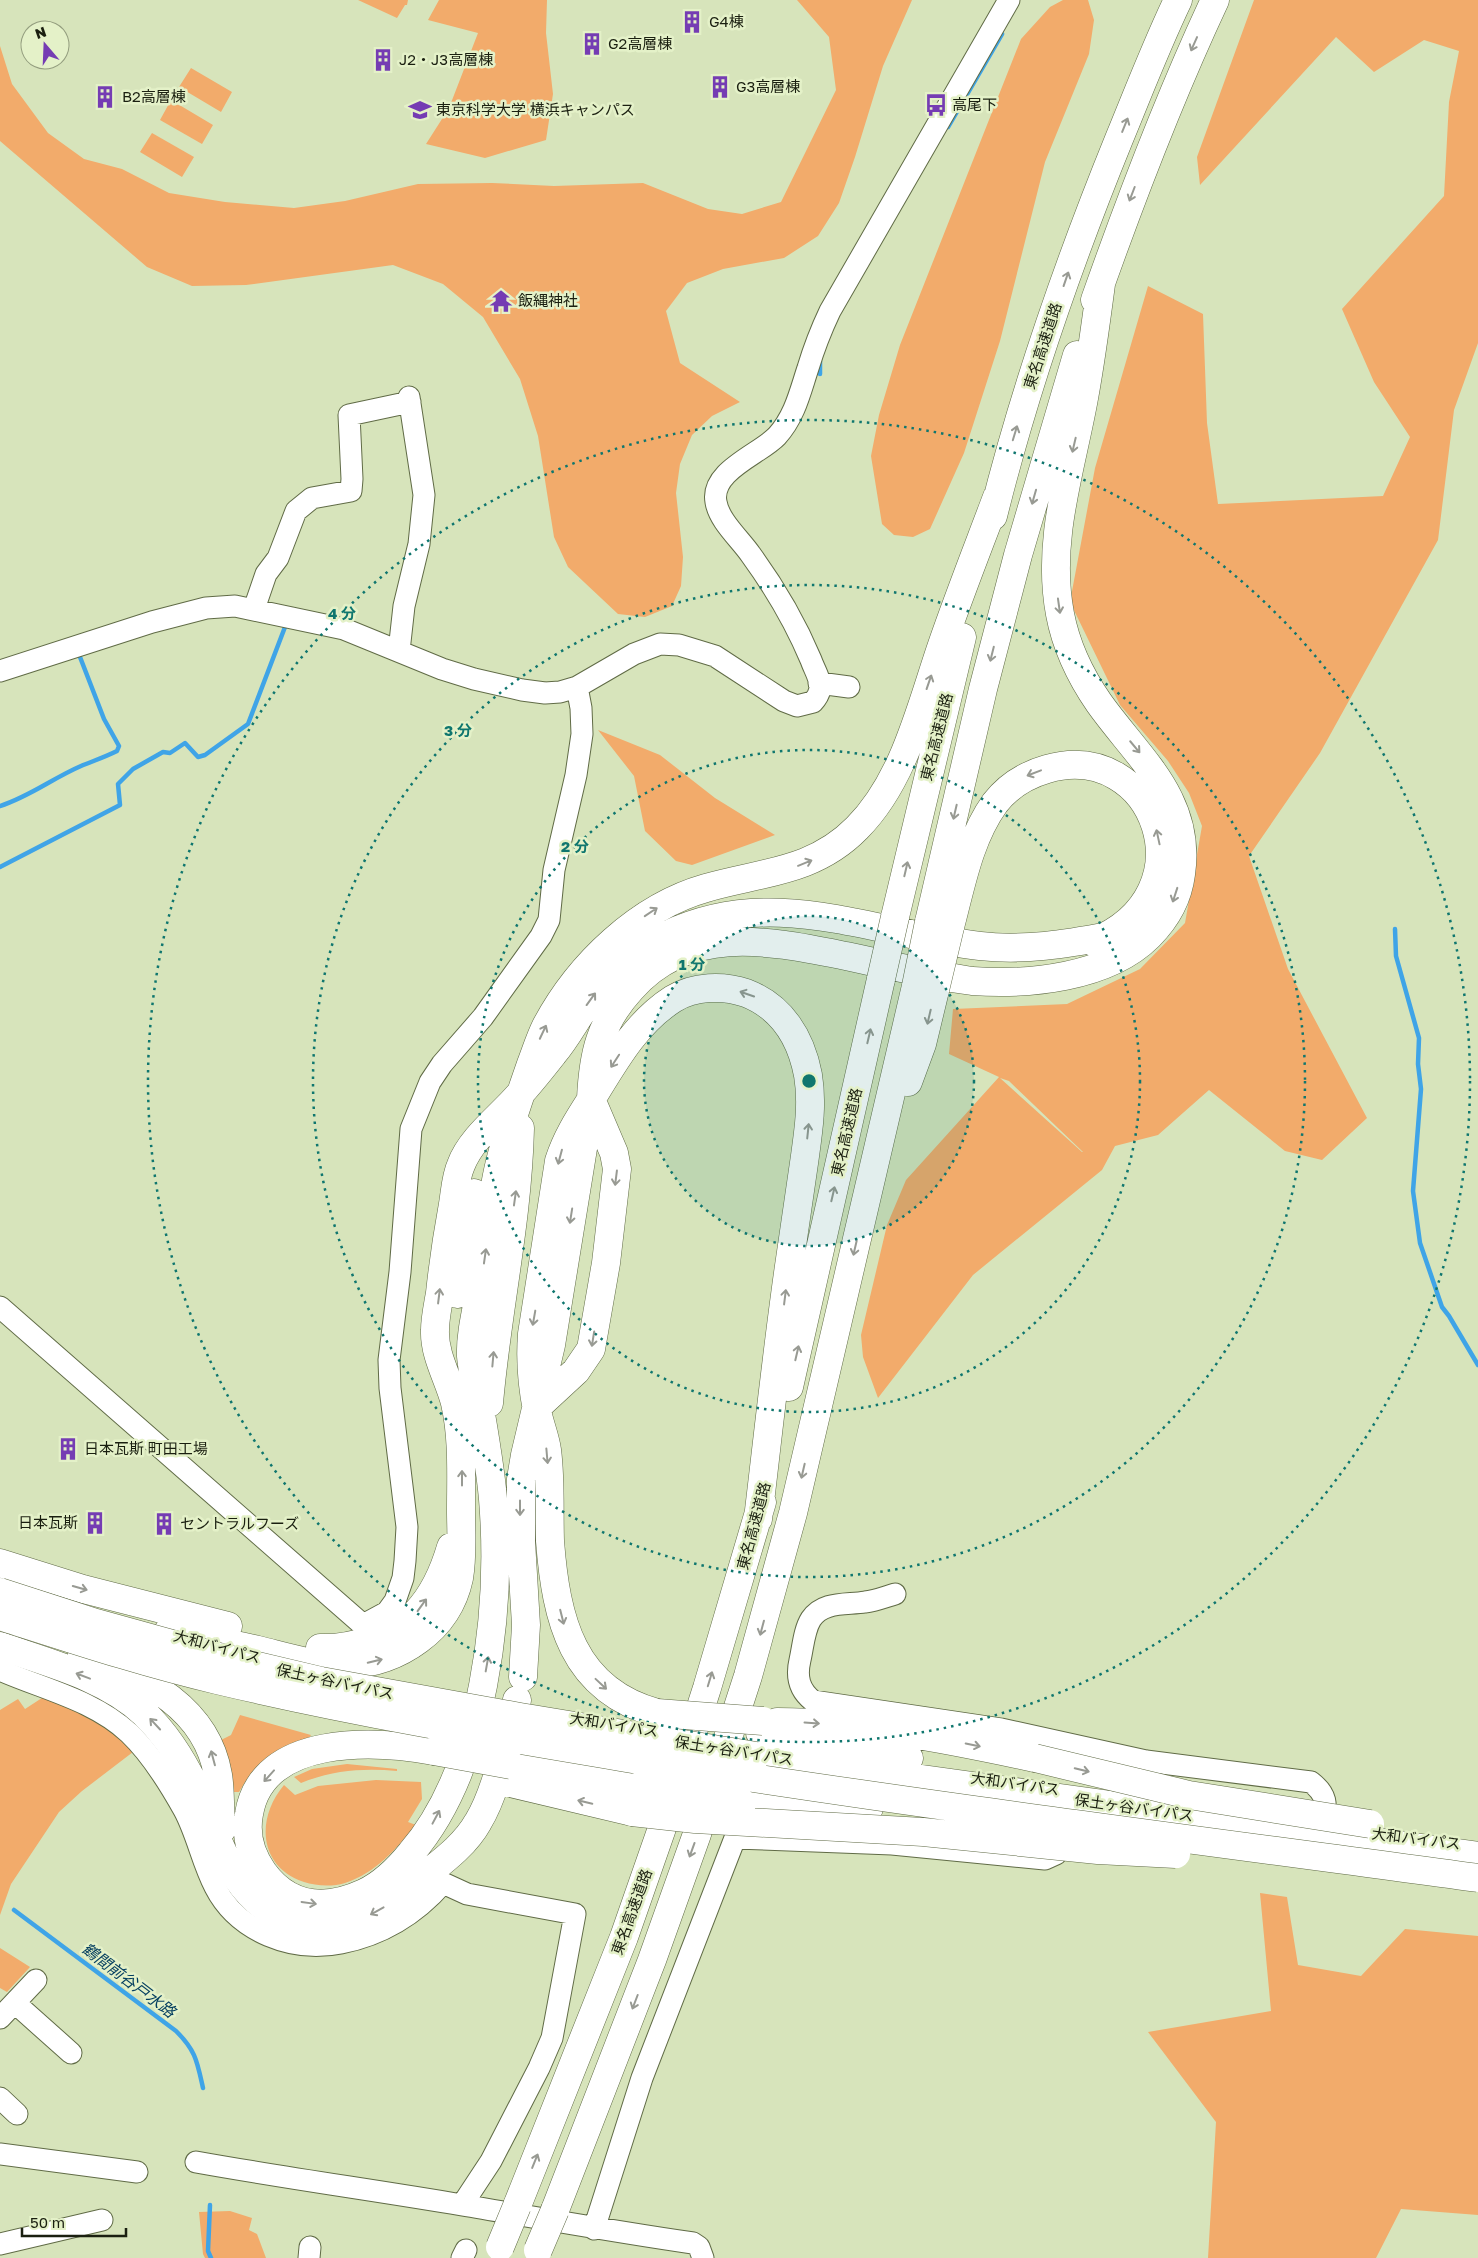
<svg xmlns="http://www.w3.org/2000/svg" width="1478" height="2258" viewBox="0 0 1478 2258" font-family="'Golos Text','Noto Sans JP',sans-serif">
<rect width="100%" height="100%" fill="#d7e4bb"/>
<!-- green -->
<path fill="#f2ab6b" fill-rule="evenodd" d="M358 0H408L407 5H405L397 18Z
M439 0H547L546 33 553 94 546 140 485 158 426 144 449 108 478 33 428 20Z
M797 0H912L883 66 855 157 839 203 818 236 784 258 723 269 687 283 666 311 680 363 740 402 712 416 692 435 680 464 676 493 683 557 681 586 672 606 645 617 618 614 568 567 554 537 538 436 520 379 483 317 443 284 393 265 246 285 192 286 147 267 0 141V46L12 84 48 133 84 159 122 169 169 193 225 202 294 208 345 201 418 184 492 183 554 186 643 183 708 209 742 214 781 202 836 90 829 37Z
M1063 0H1088L1094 20 1089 54 1045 162 1000 341 964 453 930 529 913 537 894 535 882 524 871 456 879 415 900 345 1021 39 1050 7Z
M1254 0H1478V343L1454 410 1438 540 1320 753 1249 856 1288 969 1367 1118 1322 1160 1285 1151 1209 1090 1158 1135 1115 1146 1102 1170 973 1275 878 1398 863 1357 861 1335 887 1225 906 1180 999 1077 949 1054 953 1009 1067 1004 1140 969 1185 923 1202 826 1189 793 1168 761 1120 705 1070 602 1095 468 1148 286 1203 314 1207 423 1218 504 1383 496 1410 437 1374 382 1342 309 1444 196 1449 102 1459 51 1424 40 1374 72 1336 37 1200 185 1197 157ZM1000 1078 1009 1081 1083 1152H1082Z
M191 68 232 92 221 112 179 87Z
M171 100 213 125 202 144 160 120Z
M152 133 194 157 182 177 140 152Z
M598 730 660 755 715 798 775 835 692 865 676 861 645 831 634 776Z
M45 1696C80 1712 107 1723 133 1752L82 1791 59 1812 11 1884 0 1915V1710L18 1699 25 1709Z
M240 1715 311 1735 309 1738C276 1747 256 1762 239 1792H229L217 1742 231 1735Z
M347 1764 397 1769V1771C364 1768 333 1770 301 1783L294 1777 312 1769Z
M376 1780 421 1782 422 1799 408 1822 416 1825C396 1849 376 1873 345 1883 332 1887 316 1886 304 1882 258 1867 256 1818 284 1785L295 1795 318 1786Z
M1260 1893 1287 1897 1298 1965 1361 1976 1405 1929 1478 1936V2215L1401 2209 1376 2258H1208L1216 2122 1148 2032 1271 2011Z
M0 1948 30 1967 7 1992 0 1988Z
M230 2211 252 2218 249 2230 257 2234 266 2258H205L203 2254 199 2212Z"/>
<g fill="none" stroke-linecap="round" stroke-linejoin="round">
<!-- stream -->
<path stroke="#3fa4e7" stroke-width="4.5" d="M948 127 1002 34
M820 374V361
M0 806C29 797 53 778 81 766 93 761 105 757 117 751L119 746 104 719 80 657
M0 867 120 805 118 784 133 769 163 752 170 753 185 743 198 757 205 755 248 724 285 627
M1395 929 1396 956 1419 1038 1418 1064 1421 1089 1413 1191 1420 1243 1442 1307 1449 1316 1478 1365
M14 1910 176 2031C196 2051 197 2061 203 2088
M210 2205 208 2251 211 2258"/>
<defs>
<path id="minor" d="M254 609 266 574 278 558 296 511 312 498 351 491 352 479 349 415 410 402
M399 651 404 606 419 544 424 495 409 397
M0 671 152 622 206 608 235 606 344 629 442 669 474 679 522 690 545 693 560 692 577 687 634 654 660 644 679 645 715 656 784 701 797 706 813 702C817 698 819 694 820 689 821 679 814 669 811 660 795 622 775 588 751 555 740 539 719 521 716 502 710 471 760 454 777 436 795 416 800 392 808 368 814 348 821 330 830 311L1009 0
M819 683 849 687
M0 1307 363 1625 387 1612 395 1601 403 1578 405 1561 407 1527 390 1388 389 1360 400 1272 411 1129 430 1082 442 1064 483 1017 541 936 549 920 554 870 576 775 582 734 581 708 577 687
M895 1594C885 1597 875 1601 865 1602 846 1605 823 1601 811 1619 804 1630 803 1647 800 1660 796 1677 799 1690 813 1701L1001 1729 1146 1761 1311 1782C1329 1796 1326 1806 1324 1827
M0 1670C43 1689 94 1700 129 1733 151 1754 169 1783 184 1810 197 1834 202 1862 215 1887 238 1932 293 1953 341 1943 381 1935 416 1914 443 1883L467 1894 575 1914 552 2038 539 2068 491 2161 462 2205
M15 2003 71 2053
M0 2018 36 1980
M0 2098 17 2114
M0 2154 137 2172
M196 2162C285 2178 373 2190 462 2205 539 2218 616 2232 693 2243L699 2247 703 2258
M594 2229 642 2078 735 1838 892 1844 1045 1859 1056 1854 1059 1837
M0 2244 102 2220
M309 2258 310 2247
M462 2258 466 2250"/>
<path id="highway" d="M1095 300C1131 198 1169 98 1215 0
M993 516C1025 387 1069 262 1119 139 1138 93 1156 46 1178 0
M895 917 962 637
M929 922 983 689 1018 555 1077 355
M950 927C961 886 969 839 995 803 1009 785 1026 775 1047 769 1155 738 1213 894 1093 942
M908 1082 922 1044 935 990
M458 1294 474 1193
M789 1387 881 979
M489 1403C497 1311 518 1220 520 1128
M536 1408 576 1371 591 1349 606 1263 617 1169 614 1153 591 1099
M0 1563 83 1589 228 1626
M168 1632C198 1638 228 1643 258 1650 287 1657 317 1667 348 1665 399 1662 448 1630 459 1578 463 1555 461 1533 461 1510 461 1474 463 1438 455 1403 449 1379 434 1356 435 1330 435 1318 438 1305 440 1293 443 1265 447 1237 452 1210 455 1195 455 1178 461 1165 471 1138 500 1117 519 1095 531 1082 542 1068 553 1054 565 1040 573 1025 583 1010 604 979 633 951 667 935 772 884 874 934 980 946 1024 951 1066 944 1109 936
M0 1646C48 1663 106 1677 144 1713 170 1738 187 1767 201 1800 215 1832 225 1867 249 1893 283 1930 334 1936 377 1912 394 1903 408 1889 423 1877 443 1861 465 1845 478 1822 497 1791 508 1736 517 1700
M320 1648C351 1649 396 1636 417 1612 434 1594 444 1571 451 1547
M82 1652C141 1678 206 1704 218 1775 221 1793 219 1811 222 1829
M523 1677 526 1625 521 1541V1479L525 1455 551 1345 591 1099C593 1054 600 1023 631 989 689 923 770 941 846 956 888 965 930 975 972 981 1028 985 1107 978 1149 936 1166 919 1178 898 1181 874 1192 799 1138 758 1099 703 1081 677 1066 646 1060 614 1046 540 1071 470 1084 398 1091 360 1096 322 1101 284
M657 1713C572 1690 556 1619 550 1541 549 1511 551 1480 547 1450 545 1436 539 1423 537 1410 532 1385 530 1359 532 1334L559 1161C567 1136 580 1117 594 1095 616 1059 637 1022 673 999 694 986 723 985 746 993 782 1007 801 1038 808 1075 813 1105 808 1134 804 1163 799 1197 794 1232 789 1266 777 1350 768 1435 758 1519
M777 1722C864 1722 950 1740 1035 1758
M760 1733 909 1758
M434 1751C375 1740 262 1734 249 1814 245 1835 251 1855 263 1872 289 1908 325 1911 364 1893 383 1884 398 1869 411 1853 485 1767 502 1609 493 1499 490 1465 484 1431 478 1397 476 1384 472 1370 471 1356 470 1334 477 1308 481 1285 487 1245 490 1202 500 1162 508 1129 520 1096 531 1064 536 1051 540 1038 546 1026 579 964 639 907 706 888 762 872 814 872 857 828 905 780 921 705 943 642 960 593 979 545 997 497
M756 1756 1478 1856
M511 1765 637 1787
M506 1782 632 1812
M742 1803 869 1808
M517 2206 624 1937 661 1831 707 1688 762 1502
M555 2210 652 1960 697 1834 748 1676 793 1513 916 986"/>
</defs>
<!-- minor casing -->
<use href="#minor" stroke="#606b46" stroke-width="23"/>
<!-- highway casing -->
<use href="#highway" stroke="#606b46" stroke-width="29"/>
<!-- minor -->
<use href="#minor" stroke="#fff" stroke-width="21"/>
<!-- highway -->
<use href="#highway" stroke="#fff" stroke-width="28"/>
<defs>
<path id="highway-bridge" d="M881 979 895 917
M916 986 929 922
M935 990 950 927
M0 1592 96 1623 219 1657 321 1681 520 1717 756 1756
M0 1616C72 1639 144 1663 217 1680 364 1715 514 1739 663 1764 934 1807 1206 1841 1478 1878
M657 1713 763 1721
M434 1751 511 1765
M1035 1758 1189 1795 1370 1824
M637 1787 742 1803
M632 1812 695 1819 923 1832 1098 1850 1176 1854
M500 2247 517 2206
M538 2250 555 2210"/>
</defs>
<!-- highway-bridge casing -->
<use href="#highway-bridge" stroke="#606b46" stroke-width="29" stroke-linecap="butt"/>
<!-- highway-bridge -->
<use href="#highway-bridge" stroke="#fff" stroke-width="28"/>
</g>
<!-- one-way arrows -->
<defs><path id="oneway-shaft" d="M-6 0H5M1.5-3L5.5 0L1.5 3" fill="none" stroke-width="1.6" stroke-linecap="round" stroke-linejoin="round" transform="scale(1.25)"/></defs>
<g stroke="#989a93">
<use href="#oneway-shaft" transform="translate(1194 44) rotate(114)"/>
<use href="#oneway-shaft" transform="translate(1125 125) rotate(-68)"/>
<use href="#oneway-shaft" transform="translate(1132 194) rotate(111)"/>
<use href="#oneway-shaft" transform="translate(1066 279) rotate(-71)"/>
<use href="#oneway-shaft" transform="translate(1015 433) rotate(-73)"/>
<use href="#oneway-shaft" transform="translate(1074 445) rotate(103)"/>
<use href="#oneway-shaft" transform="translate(1034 497) rotate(106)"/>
<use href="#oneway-shaft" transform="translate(1059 606) rotate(82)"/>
<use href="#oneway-shaft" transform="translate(992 654) rotate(104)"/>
<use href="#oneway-shaft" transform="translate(929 682) rotate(-71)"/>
<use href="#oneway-shaft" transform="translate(1135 747) rotate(50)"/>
<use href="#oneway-shaft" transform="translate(1034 773) rotate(159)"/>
<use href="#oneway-shaft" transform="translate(955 812) rotate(103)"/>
<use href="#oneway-shaft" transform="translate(1158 837) rotate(-102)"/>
<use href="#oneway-shaft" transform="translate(805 863) rotate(-22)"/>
<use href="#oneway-shaft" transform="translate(906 869) rotate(-77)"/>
<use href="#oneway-shaft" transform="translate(1175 895) rotate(108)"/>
<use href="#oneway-shaft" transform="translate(651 912) rotate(-34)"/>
<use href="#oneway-shaft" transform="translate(747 994) rotate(-161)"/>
<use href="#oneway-shaft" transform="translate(591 999) rotate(-54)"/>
<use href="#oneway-shaft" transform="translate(929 1017) rotate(103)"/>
<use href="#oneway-shaft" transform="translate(543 1032) rotate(-65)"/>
<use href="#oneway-shaft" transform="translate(869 1036) rotate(-77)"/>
<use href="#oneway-shaft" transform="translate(615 1061) rotate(123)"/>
<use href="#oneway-shaft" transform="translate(808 1131) rotate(-84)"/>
<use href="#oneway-shaft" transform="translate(560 1157) rotate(105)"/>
<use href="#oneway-shaft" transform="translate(616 1178) rotate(97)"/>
<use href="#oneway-shaft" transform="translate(833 1194) rotate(-77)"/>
<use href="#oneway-shaft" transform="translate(515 1198) rotate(-82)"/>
<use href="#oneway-shaft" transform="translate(571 1216) rotate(99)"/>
<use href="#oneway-shaft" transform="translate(855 1248) rotate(103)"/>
<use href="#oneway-shaft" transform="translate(485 1256) rotate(-82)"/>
<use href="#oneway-shaft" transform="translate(439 1296) rotate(-83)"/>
<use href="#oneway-shaft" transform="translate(785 1297) rotate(-83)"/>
<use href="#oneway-shaft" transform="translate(534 1318) rotate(100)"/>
<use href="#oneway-shaft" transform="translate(593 1339) rotate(99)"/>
<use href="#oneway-shaft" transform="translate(797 1353) rotate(-77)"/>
<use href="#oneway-shaft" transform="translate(493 1359) rotate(-85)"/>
<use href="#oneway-shaft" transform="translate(547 1456) rotate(85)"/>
<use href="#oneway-shaft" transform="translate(803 1471) rotate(103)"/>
<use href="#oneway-shaft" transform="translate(462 1478) rotate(-90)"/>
<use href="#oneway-shaft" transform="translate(520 1508) rotate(90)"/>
<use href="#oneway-shaft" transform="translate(80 1588) rotate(16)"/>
<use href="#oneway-shaft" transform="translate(422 1605) rotate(-54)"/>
<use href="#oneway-shaft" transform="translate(562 1617) rotate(76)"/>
<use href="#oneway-shaft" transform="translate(762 1628) rotate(105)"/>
<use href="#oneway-shaft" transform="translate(375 1661) rotate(-14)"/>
<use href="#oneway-shaft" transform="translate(487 1664) rotate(-80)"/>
<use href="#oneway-shaft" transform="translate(83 1676) rotate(-159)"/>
<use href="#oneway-shaft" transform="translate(710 1679) rotate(-73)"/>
<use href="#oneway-shaft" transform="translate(601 1684) rotate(43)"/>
<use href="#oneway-shaft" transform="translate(812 1723) rotate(4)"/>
<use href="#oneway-shaft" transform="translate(155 1724) rotate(-133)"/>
<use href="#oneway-shaft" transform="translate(973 1745) rotate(12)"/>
<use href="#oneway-shaft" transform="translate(213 1758) rotate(-105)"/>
<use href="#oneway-shaft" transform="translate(1082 1770) rotate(14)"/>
<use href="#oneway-shaft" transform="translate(269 1776) rotate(132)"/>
<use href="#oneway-shaft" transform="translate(585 1802) rotate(-167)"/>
<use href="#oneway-shaft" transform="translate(436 1817) rotate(-62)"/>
<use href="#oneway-shaft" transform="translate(692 1850) rotate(110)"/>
<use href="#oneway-shaft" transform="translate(309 1903) rotate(8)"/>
<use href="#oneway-shaft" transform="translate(377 1911) rotate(151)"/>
<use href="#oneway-shaft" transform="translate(635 2002) rotate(111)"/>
<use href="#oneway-shaft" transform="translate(535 2161) rotate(-68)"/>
</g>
<!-- distance rings -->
<circle cx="809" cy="1081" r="165" fill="#0f766e" fill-opacity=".12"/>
<g fill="none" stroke="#0f766e" stroke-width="2.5" stroke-dasharray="2.5 5">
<circle cx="809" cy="1081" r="165"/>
<circle cx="809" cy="1081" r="331"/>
<circle cx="809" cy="1081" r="496"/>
<circle cx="809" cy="1081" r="661"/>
</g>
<!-- icons -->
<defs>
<symbol id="building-bare" viewBox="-9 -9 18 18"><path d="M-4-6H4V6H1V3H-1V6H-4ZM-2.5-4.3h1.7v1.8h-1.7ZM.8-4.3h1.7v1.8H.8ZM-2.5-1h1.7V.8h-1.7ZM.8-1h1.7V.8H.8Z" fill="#753cb3" stroke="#e4f1c8" stroke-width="2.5" paint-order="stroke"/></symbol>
<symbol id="bus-bare" viewBox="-9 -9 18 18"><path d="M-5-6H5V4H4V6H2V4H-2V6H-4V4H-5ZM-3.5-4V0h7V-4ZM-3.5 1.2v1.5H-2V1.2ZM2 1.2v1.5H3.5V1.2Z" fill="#753cb3" stroke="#e4f1c8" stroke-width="2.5" paint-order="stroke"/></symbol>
<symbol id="university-bare" viewBox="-9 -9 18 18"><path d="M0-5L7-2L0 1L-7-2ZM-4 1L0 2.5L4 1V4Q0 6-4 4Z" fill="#753cb3" stroke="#e4f1c8" stroke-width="2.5" paint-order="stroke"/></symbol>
<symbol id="temple-bare" viewBox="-9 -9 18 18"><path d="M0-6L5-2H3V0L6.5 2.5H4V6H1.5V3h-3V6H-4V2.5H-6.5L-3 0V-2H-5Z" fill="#753cb3" stroke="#e4f1c8" stroke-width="2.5" paint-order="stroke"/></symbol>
</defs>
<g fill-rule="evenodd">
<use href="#building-bare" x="676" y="6" width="32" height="32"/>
<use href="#building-bare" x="576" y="28" width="32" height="32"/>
<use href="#building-bare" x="367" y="44" width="32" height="32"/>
<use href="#building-bare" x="704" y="71" width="32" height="32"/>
<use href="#building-bare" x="89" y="81" width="32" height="32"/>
<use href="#bus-bare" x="920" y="89" width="32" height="32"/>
<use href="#university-bare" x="404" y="94" width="32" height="32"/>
<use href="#temple-bare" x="485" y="285" width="32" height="32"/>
<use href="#building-bare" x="52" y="1433" width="32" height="32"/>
<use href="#building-bare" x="79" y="1507" width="32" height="32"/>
<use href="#building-bare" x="148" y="1508" width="32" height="32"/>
</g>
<g text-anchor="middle" stroke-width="5" stroke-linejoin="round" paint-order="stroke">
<!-- poi labels -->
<g font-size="15" fill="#1a1f10" stroke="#e4f1c8" text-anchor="start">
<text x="709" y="27">G4棟</text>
<text x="608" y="49">G2高層棟</text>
<text x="399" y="65">J2・J3高層棟</text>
<text x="736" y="92">G3高層棟</text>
<text x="122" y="102">B2高層棟</text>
<text x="952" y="110">高尾下</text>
<text x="436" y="115">東京科学大学 横浜キャンパス</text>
<text x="518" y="306">飯縄神社</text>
<text x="84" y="1454">日本瓦斯 町田工場</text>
<text x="78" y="1528" text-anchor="end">日本瓦斯</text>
<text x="180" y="1529">セントラルフーズ</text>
</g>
<!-- street labels -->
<g font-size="15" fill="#1a1f10" stroke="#e4f1c8">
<text transform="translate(1043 346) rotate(-72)" y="5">東名高速道路</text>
<text transform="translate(937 737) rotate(-76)" y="5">東名高速道路</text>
<text transform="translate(847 1132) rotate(-77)" y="5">東名高速道路</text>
<text transform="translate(754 1526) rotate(-75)" y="5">東名高速道路</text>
<text transform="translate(217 1647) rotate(15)" y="5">大和バイパス</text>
<text transform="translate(335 1682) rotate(12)" y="5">保土ヶ谷バイパス</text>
<text transform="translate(614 1725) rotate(9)" y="5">大和バイパス</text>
<text transform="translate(734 1751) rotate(9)" y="5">保土ヶ谷バイパス</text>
<text transform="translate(1015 1784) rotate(8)" y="5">大和バイパス</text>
<text transform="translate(1134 1808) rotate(8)" y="5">保土ヶ谷バイパス</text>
<text transform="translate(1416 1839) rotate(7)" y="5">大和バイパス</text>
<text transform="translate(632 1912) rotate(-70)" y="5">東名高速道路</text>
</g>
<!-- water labels -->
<g font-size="16" font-style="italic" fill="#043e5f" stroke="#e4f1c8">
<text transform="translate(129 1980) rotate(37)" y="6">鶴間前谷戸水路</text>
</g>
</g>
<circle cx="809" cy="1081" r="8" fill="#0f766e" stroke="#e4f1c8" stroke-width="2.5"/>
<g font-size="15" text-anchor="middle" font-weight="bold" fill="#0f766e" stroke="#e4f1c8" stroke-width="5" stroke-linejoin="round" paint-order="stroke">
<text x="342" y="619">4 分</text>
<text x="458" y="736">3 分</text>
<text x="575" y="852">2 分</text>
<text x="692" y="970">1 分</text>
</g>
<!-- north arrow -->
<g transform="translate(45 45) rotate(341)"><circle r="24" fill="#e4f1c8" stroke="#939d7e"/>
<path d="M0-4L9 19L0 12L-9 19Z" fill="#753cb3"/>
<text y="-8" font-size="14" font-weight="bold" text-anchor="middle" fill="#1a1f10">N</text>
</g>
<!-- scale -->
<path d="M22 2228v8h104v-8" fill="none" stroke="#1a1f10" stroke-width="2.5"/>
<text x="30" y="2228" font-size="15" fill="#1a1f10" stroke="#e4f1c8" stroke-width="4" paint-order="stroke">50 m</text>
</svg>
